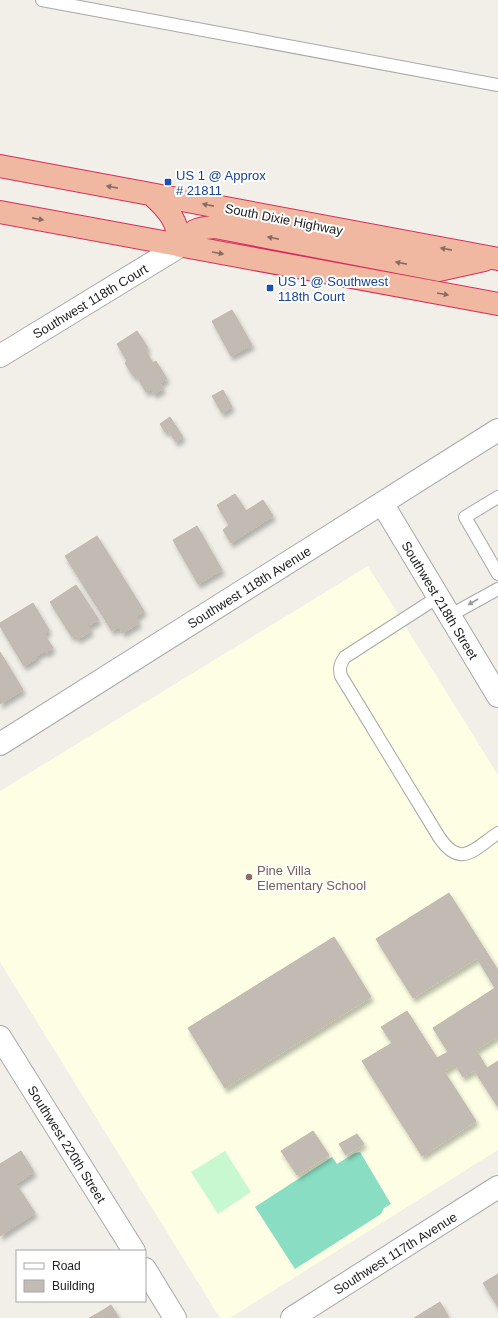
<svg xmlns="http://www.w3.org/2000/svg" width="498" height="1318" viewBox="0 0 498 1318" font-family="Helvetica,sans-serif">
<defs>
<filter id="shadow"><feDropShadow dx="2.5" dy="4.5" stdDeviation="2" flood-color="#0004"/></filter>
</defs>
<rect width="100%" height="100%" fill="#f1efe8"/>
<!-- education -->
<path fill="#fdfee4" d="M368 566 498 775V1150L230 1318H220L0 962V791Z"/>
<!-- park -->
<path fill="#c8f8cf" d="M225 1151 251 1192 218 1214 191 1172Z"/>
<!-- pitch -->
<path fill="#89ddc2" d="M360 1152 391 1204 384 1208 381 1214 295 1269 255 1207 332 1157 337 1164 355 1153Z"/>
<!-- building -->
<path fill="#c2bbb4" stroke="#c3b7ab" filter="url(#shadow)" d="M232 310 252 345 231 356 212 321Z
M137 331 148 348 145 350 153 363 156 361 167 379 160 383 163 389 154 394 151 389 146 392 136 375 133 376 125 363 127 361 117 344Z
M223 390 232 407 222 413 212 396Z
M170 417 183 437 176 442 168 430 165 432 160 424Z
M235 494 246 511 263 500 273 516 231 543 223 530 229 525 217 505Z
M197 526 222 570 198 584 173 540Z
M97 536 144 611 136 617 139 623 123 633 119 627 112 631 65 556Z
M76 585 99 620 88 626 91 631 78 639 75 635 72 637 50 602Z
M33 603 49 630 44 634 53 648 46 653 45 651 36 656 37 658 24 666 0 626V623Z
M0 652 23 690 0 704Z
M449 893 498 970V1036L476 1050 487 1068 498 1061V1107L474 1070 463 1077 455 1064 444 1071 476 1121 422 1156 362 1061 392 1043 381 1027 407 1011 437 1058 448 1052 433 1028 495 988 477 958 413 998 376 939Z
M334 937 371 997 225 1088 188 1028Z
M313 1131 329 1155 297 1175 281 1151Z
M357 1134 364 1144 346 1155 339 1144Z
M21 1151 34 1172 16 1184 35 1213 0 1236V1164Z
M498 1274V1307L483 1283Z
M440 1302 449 1318H414Z
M111 1305 119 1318H89L100 1312Z"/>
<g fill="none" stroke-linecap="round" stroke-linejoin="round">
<defs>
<path id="service" d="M42 0 498 85
M498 497 465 517 498 574
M438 597 345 657C340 664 339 668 341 676L439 837C461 870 475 848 498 833
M449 616 498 589"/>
<path id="minor" d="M0 356 180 246
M382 503 498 696
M0 744 498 430
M292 1318 498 1187"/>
<path id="tertiary" d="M0 1037 134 1251
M145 1269 175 1318"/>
<path id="trunk" d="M0 166 498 259
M151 194C169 210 178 221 180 246
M0 212 498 304
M180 246C193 230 195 228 215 227L439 270 484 260"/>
</defs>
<!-- service casing -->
<use href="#service" stroke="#a8a8a8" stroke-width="14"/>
<!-- minor casing -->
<use href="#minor" stroke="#a8a8a8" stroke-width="24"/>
<!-- tertiary casing -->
<use href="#tertiary" stroke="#a8a8a8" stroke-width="24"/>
<!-- trunk casing -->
<use href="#trunk" stroke="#d72d5c" stroke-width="24"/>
<!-- service -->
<use href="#service" stroke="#fff" stroke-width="12"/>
<!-- minor -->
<use href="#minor" stroke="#fff" stroke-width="22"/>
<!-- tertiary -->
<use href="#tertiary" stroke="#fff" stroke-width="22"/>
<!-- trunk -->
<use href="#trunk" stroke="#f0b7a1" stroke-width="22"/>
</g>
<!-- one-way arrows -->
<defs><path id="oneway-solid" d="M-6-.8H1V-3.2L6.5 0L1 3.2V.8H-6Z"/></defs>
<g fill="#886c61">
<use href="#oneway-solid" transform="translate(112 187) rotate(-169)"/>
<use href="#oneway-solid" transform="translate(208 205) rotate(-169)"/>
<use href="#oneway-solid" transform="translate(38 219) rotate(11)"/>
<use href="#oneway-solid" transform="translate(273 238) rotate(-169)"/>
<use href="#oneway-solid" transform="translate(446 249) rotate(-169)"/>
<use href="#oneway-solid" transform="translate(218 253) rotate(10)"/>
<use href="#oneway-solid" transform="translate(401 263) rotate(-169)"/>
<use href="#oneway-solid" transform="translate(443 294) rotate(10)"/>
</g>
<use fill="#9b9b9b" href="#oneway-solid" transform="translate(473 602) rotate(150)"/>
<!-- markers -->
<g fill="#1a4fb4" stroke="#fff" stroke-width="1.5">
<rect x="164" y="178" width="8" height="8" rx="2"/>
<rect x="266" y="284" width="8" height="8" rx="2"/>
</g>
<circle fill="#8d6e63" stroke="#fff" stroke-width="1.5" cx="249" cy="877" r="4"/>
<g text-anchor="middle" stroke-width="4" stroke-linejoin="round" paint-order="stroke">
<!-- transit labels -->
<g font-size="13" fill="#164399" stroke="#fff" text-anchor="start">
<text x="176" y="180">US 1 @ Approx<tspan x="176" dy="15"># 21811</tspan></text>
<text x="278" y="286">US 1 @ Southwest<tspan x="278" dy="15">118th Court</tspan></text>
</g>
<!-- street labels -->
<g font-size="13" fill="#212121" stroke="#fff">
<text transform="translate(284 219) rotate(11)" y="5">South Dixie Highway</text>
<text transform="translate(90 301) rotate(-31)" y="5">Southwest 118th Court</text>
<text transform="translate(249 587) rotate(-32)" y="5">Southwest 118th Avenue</text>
<text transform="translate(440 600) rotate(59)" y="5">Southwest 218th Street</text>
<text transform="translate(67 1144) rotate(58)" y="5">Southwest 220th Street</text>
<text transform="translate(395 1253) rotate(-32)" y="5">Southwest 117th Avenue</text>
</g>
<!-- education labels -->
<g font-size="13" fill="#785e54" stroke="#fff" text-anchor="start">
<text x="257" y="875">Pine Villa<tspan x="257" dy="15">Elementary School</tspan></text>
</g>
</g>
<!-- legend -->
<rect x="16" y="1250" width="130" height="52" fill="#ffffff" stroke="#a6a6a6"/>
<rect x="24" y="1263" width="20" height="6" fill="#ffffff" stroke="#a6a6a6"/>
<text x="52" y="1270" font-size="12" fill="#212121">Road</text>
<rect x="24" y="1280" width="20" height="12" fill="#c2bbb4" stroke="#a6a6a6"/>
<text x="52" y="1290" font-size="12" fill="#212121">Building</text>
</svg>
